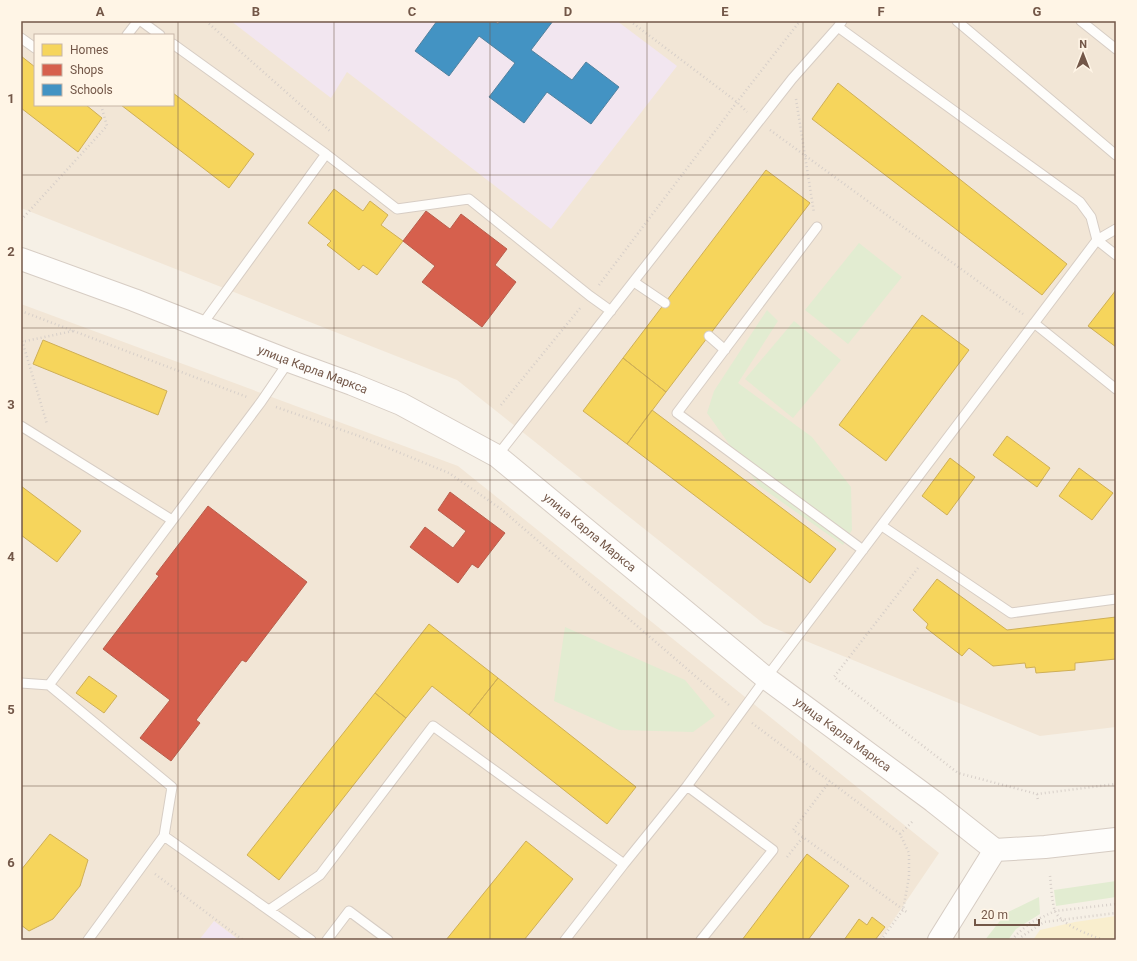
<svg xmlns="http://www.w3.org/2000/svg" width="1137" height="961" viewBox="0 0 1137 961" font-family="Roboto,sans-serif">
<rect width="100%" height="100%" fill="#f6f0e6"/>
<!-- residential -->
<path fill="#f2e6d6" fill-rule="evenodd" d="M21 21H1116V727L1040 736 764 624 457 380 21 208ZM35 35H173V105H35Z
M21 304 458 466 939 853 880 940H21Z"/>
<!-- education -->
<path fill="#f2e6f0" d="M231 21H617L677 66 551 229 347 72 331 98Z
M214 921 239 940H199Z"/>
<!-- green -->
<path fill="#e2ecd1" d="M859 243 902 277 848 344 805 310Z
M767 310 778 321 738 383 812 437 851 487 852 530 843 545 759 486 707 413 714 391Z
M794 321 841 360 793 418 745 379Z
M565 627 685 680 715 716 693 732 619 730 554 701Z
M1116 881V897L1056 906 1054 890Z
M1039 897 1040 914 1016 929 1008 940H985L1006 913Z"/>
<!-- sand -->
<path fill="#f9eece" d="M1116 916V940H1033L1040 930 1075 922Z"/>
<!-- homes -->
<path fill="#f6d55c" stroke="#cfaf56" d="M21 56 35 67V105H86L102 118 78 152 21 108Z
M838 83 1067 264 1042 295 812 119Z
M173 93 254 154 229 188 121 105H173Z
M766 170 810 203 666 392 623 358Z
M334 189 363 211 370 201 388 215 381 225 403 241 377 275 363 265 359 270 327 245 331 241 308 223Z
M1116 290V347L1088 326Z
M922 315 969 350 886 461 839 425Z
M43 340 167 391 158 415 33 364Z
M623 358 666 392 627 444 583 411Z
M652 410 836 549 810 583 627 444Z
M1007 436 1050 468 1037 487 993 455Z
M950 458 975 477 947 515 922 496Z
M1079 468 1113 493 1092 520 1059 496Z
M21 486 81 531 57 562 21 535Z
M937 579 1007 630 1116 617V659L1075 663V670L1036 673 1035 667 1026 668 1025 663 993 666 969 648 962 656 926 628 928 624 913 610Z
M429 624 498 678 469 715 432 686 406 718 375 693Z
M89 676 117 696 104 713 76 693Z
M498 678 636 787 607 824 469 715Z
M375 693 406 718 279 880 247 855Z
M50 834 88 860 80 886 53 919 29 931 21 925V870Z
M526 841 573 879 524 940H446Z
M807 854 849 886 808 940H742Z
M872 917 885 927 875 940H844L859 919 867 925Z"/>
<!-- shops -->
<path fill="#d6604d" stroke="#b85d4c" d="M426 211 450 229 461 214 507 249 495 265 516 282 482 327 422 282 435 266 403 241Z
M450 492 505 533 478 568 472 564 458 583 410 547 425 527 453 548 466 531 438 510Z
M208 506 307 582 246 662 242 660 196 720 200 723 171 761 140 738 170 700 103 649 159 576 156 574Z"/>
<!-- schools -->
<path fill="#4393c3" stroke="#51819e" d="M437 21H494L498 24 500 21H553L531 50 572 80 586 62 619 87 591 124 547 92 524 123 489 97 515 63 479 36 449 76 415 51Z"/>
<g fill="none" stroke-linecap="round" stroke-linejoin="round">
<defs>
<path id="service" d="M141 21 160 35
M957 21 1116 155
M1081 21 1116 49
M838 27 1080 202 1091 217 1097 240 1116 255
M127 35 138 21
M21 38 35 48
M173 44 326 154 201 326
M326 154 397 209 469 199 590 296 611 311
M817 227 677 413 863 550
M634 282 665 303
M1034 323 1116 389
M709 336 725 350
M21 426 172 520
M497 456 792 79 838 27 842 21
M882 526 1011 613 1116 599
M21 683 49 685
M687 786 773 850 701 940
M164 836 311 940
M269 910 320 875 433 726 624 864 687 786 766 678 1097 240 1116 229
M88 940 164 836 172 787 49 685 261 402 289 361
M327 940 349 911 388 940
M565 940 624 864"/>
<g id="tertiary">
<path id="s1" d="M21 259 134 300 289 361 352 384 401 404 497 456 766 678 933 801 995 850"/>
</g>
<path id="secondary" d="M939 940 995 850 1045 847 1116 839"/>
</defs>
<!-- service casing -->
<use href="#service" stroke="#d7cdc4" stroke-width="11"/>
<!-- tertiary casing -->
<use href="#tertiary" stroke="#d7cdc4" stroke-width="24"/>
<!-- secondary casing -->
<use href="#secondary" stroke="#d6ccc3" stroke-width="24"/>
<!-- path -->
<path stroke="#d7cfc9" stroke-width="2.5" stroke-dasharray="1 3" stroke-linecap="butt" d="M206 21 330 131
M630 21 737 102 747 112
M796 99 814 213
M770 130 1023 314
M21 220 107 126 101 105
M599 285 737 102 800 21
M21 311 247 397
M21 337 47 424
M21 342 73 331
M501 405 581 307
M276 407 359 436 449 473 501 509 729 705
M918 568 834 677 958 773 1037 794 1116 784
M752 723 900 834 909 853V877L903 910 881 940
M830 781 793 830 908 913
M1037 794 1038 801
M900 834 913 821
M787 857 803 837
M155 874 243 940
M1050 876C1051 885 1052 904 1055 911 1061 925 1090 935 1103 940
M1012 940 1016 935 1030 923 1055 911 1116 904
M1019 940 1021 937 1044 922 1116 913"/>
<!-- service -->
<use href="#service" stroke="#fefdfb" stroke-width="9"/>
<!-- tertiary -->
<use href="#tertiary" stroke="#fefdfb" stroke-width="22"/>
<!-- secondary -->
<use href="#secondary" stroke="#fefdfb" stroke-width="22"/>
</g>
<!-- grid -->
<path fill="none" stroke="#735748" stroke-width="1" stroke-opacity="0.55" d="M178 21V940M334 21V940M490 21V940M647 21V940M803 21V940M959 21V940M21 175H1116M21 328H1116M21 480H1116M21 633H1116M21 786H1116"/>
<g text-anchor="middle" stroke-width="4" stroke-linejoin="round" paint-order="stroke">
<!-- street labels -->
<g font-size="12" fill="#735748" stroke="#fff5e6">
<text dy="4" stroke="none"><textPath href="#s1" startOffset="312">улица Карла Маркса</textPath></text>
<text dy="4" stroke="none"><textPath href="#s1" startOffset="636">улица Карла Маркса</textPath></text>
<text dy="4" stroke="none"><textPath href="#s1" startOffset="960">улица Карла Маркса</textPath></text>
</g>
</g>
<!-- border -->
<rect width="1137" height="961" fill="none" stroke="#fff5e6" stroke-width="44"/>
<!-- legend -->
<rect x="34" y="34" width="140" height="72" fill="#fff5e6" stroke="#c7b6a7"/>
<rect x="42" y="44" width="20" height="12" fill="#f6d55c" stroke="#c7b6a7"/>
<text x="70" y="54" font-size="12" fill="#735748">Homes</text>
<rect x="42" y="64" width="20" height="12" fill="#d6604d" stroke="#c7b6a7"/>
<text x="70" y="74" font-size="12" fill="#735748">Shops</text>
<rect x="42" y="84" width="20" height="12" fill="#4393c3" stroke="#c7b6a7"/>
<text x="70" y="94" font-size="12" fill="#735748">Schools</text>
<!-- north arrow -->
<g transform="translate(1083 54)" stroke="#fff5e6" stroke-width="3" paint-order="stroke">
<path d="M0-3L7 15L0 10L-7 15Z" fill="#735748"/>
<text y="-6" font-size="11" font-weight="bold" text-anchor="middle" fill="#735748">N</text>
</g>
<!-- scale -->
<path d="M975 919v6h64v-6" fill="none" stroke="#735748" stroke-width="2"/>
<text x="981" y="919" font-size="12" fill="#735748" stroke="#fff5e6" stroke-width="3" paint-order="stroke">20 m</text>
<rect x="22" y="22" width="1093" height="917" fill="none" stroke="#735748" stroke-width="1.5"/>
<g font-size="13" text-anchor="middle" font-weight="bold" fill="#735748">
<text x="100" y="16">A</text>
<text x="256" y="16">B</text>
<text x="412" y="16">C</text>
<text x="568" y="16">D</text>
<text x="725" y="16">E</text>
<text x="881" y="16">F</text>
<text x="1037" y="16">G</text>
<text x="11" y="103">1</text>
<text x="11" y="256">2</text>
<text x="11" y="409">3</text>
<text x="11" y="561">4</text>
<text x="11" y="714">5</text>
<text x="11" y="867">6</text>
</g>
</svg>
